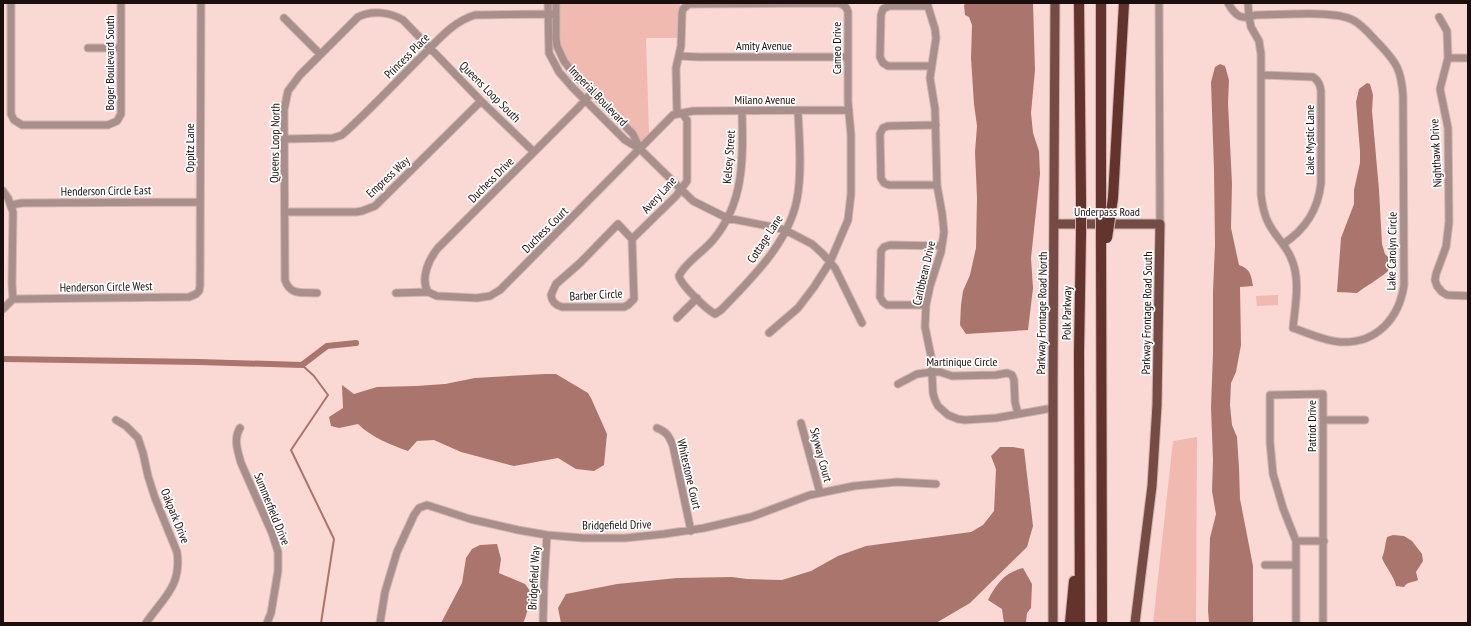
<svg xmlns="http://www.w3.org/2000/svg" width="1471" height="626" viewBox="0 0 1471 626" font-family="'PT Sans Narrow',sans-serif">
<rect width="100%" height="100%" fill="#fad9d4"/>
<!-- green -->
<path fill="#f0bab1" d="M559 3H680L678 38H646L649 133V136L641 144C631 123 612 106 596 90 582 76 564 64 560 43 558 30 559 16 559 3Z
M1278 295V305L1257 306 1256 296Z
M1197 437 1196 623H1153L1173 441Z"/>
<!-- water -->
<path fill="#aa756c" d="M966 3H1033L1035 70 1031 113 1033 133 1039 151 1040 174 1031 258 1033 288 1028 330 966 334 960 325 961 305 963 291 970 275 976 248 977 198 975 152 977 126 974 104 971 58 972 25 969 17 965 15 964 5Z
M1220 64 1225 66 1229 80 1228 103 1232 184 1231 228 1239 265C1250 269 1251 274 1253 286L1240 287 1241 345 1236 372 1231 383 1230 405 1232 425 1237 437 1239 468 1240 499 1253 566V623H1209L1208 610 1210 538 1216 514 1212 491 1213 460 1211 408 1213 353V291L1215 245 1214 170 1211 82 1215 67Z
M1367 83 1370 84 1373 95 1372 111 1379 190 1382 244 1385 254 1390 259 1388 271C1378 280 1367 285 1357 293L1337 292 1341 238 1354 204V190L1360 163V151L1356 102 1359 89Z
M545 374H556L588 393 591 398 607 434 604 465 594 471 576 469 558 458 514 466 461 452 434 440 417 441 408 451C391 445 371 437 358 424L339 428 331 426 329 417 343 408 342 385 354 394 377 387 416 386 445 384 475 378Z
M1000 447H1013L1024 449 1033 526 1027 547 970 603 936 623H561L558 608 566 594 617 584 677 578 732 577 747 579 782 580 811 571 838 556 866 546 971 532 983 525 994 511 996 469 991 456Z
M1393 535 1404 536 1412 541 1422 554 1423 561 1416 572 1418 580C1412 583 1408 581 1404 587L1396 586C1394 576 1386 568 1382 558 1385 551 1385 544 1387 537Z
M497 544 501 559 499 573 525 584 530 591C529 601 528 614 523 623H441L462 583 466 558 472 549 480 545Z
M1023 568 1032 584 1031 608 1027 613 1026 623H1004L1002 609 988 600C996 584 1005 572 1023 568Z"/>
<g fill="none" stroke-linecap="round" stroke-linejoin="round">
<!-- stream -->
<path stroke="#aa756c" stroke-width="2" d="M302 365 314 376 328 395 291 450 334 539 321 623"/>
<!-- canal -->
<path stroke="#aa756c" stroke-width="6" d="M3 359 199 362 302 365 327 346 356 343"/>
<defs>
<path id="minor" d="M11 3V114L14 120 22 125H108L117 121 121 114V3
M548 3 549 53 559 72 573 88 625 140 640 149 693 201 727 218 773 227 785 230 812 244 823 254 835 268 862 323
M556 3V38L557 46 564 61 573 73 633 134 640 149
M927 3 935 29 936 38 930 78 935 109 937 185 942 213 944 232 941 252 930 286 926 305 925 327 931 356 933 393 935 400 938 406 948 415 958 419 965 420 996 418 1053 408
M1159 3 1160 224
M1228 3C1236 17 1241 20 1256 15 1279 15 1335 10 1353 20 1364 26 1371 36 1380 45 1397 63 1401 70 1403 95L1404 285C1399 319 1376 344 1340 342 1324 341 1308 333 1293 328 1295 306 1301 279 1291 258 1286 245 1275 236 1269 224 1264 215 1262 204 1261 194V54L1259 41 1251 27 1249 17 1248 3
M927 6H889L883 9 881 15 880 57 883 63 888 66H931
M1439 17 1447 31 1448 58 1440 89 1448 128 1449 222 1446 247 1436 274 1435 280 1437 286 1442 292 1447 295 1468 296
M284 18 320 54
M88 48H121
M679 56 699 57H848
M1448 58H1468
M1261 75 1313 77C1319 81 1320 85 1321 91V183C1318 210 1306 229 1283 244
M742 111C743 158 745 202 713 240 704 251 684 264 679 276 681 285 706 309 715 314L721 310C752 278 792 240 798 193 802 166 799 138 798 111
M677 114 676 68 681 46 682 13 683 9 689 4 838 3C843 4 847 7 848 12V102L851 135V194L848 220 830 262 814 287 798 308 769 333
M936 125 888 126 883 128 880 134 881 178 884 183 889 185H937
M285 139 333 138 342 135C369 111 393 85 418 60 436 43 451 22 475 15L555 14
M3 191 8 198 13 212 12 284 13 299
M11 205 22 203 200 202
M285 212H356L362 211 375 206 481 101
M618 224 632 239 634 299 628 305 624 307H562C555 305 552 302 551 295L556 284 580 263Z
M632 239 676 196 687 181V120L682 113
M428 292C420 278 429 259 438 248L579 107 592 92
M317 293C303 292 290 296 285 280L284 110 288 91 300 75 358 17C371 10 390 12 403 20L481 101 534 152
M396 293 428 292 437 296 477 298 490 296 500 290 673 115 693 111 849 110
M13 299 189 297 196 294 199 291 200 286 201 3
M926 305H887L883 302 880 297 881 251 884 247 890 245 942 246
M3 309 13 299
M677 318 697 298
M898 384 917 374 932 372H940L952 376 996 375 1007 373 1012 375 1014 380 1015 402 1018 414
M116 420 126 426 138 438 143 453 148 476 155 498 177 552C182 586 163 598 146 623
M1323 420H1365
M801 423 820 493
M240 428C233 439 238 452 241 463L272 533 278 552V571L271 613 267 623
M657 428C667 432 669 436 673 446L691 531
M1296 541H1324
M1265 565H1296
M380 623 385 592 397 552 414 515 419 508 427 505 470 519 518 530 547 535 583 538H625L664 534 704 528 751 517 810 495 854 486 897 482 936 484
M543 623 544 584 547 535
M1296 623V541L1283 508 1273 474 1270 442V395L1323 394V623"/>
<path id="major" d="M1054 224H1160L1157 405 1152 486 1135 623
M1053 623V382L1055 3"/>
<path id="highway" d="M1079 3 1081 199
M1101 3V197
M1113 198 1124 3
M1101 235 1102 623
M1070 623 1074 581
M1080 623 1079 353 1081 234"/>
</defs>
<!-- minor casing -->
<use href="#minor" stroke="#d2b4b0" stroke-width="9"/>
<!-- major casing -->
<use href="#major" stroke="#d2b4b0" stroke-width="11"/>
<!-- highway casing -->
<use href="#highway" stroke="#d2b4b0" stroke-width="12"/>
<!-- minor -->
<use href="#minor" stroke="#a88f8b" stroke-width="7"/>
<!-- major -->
<use href="#major" stroke="#754c45" stroke-width="9"/>
<!-- highway -->
<use href="#highway" stroke="#62342d" stroke-width="10"/>
<defs>
<path id="highway-bridge" d="M1081 199V234
M1101 235V197
M1107 238 1113 198"/>
</defs>
<!-- highway-bridge casing -->
<use href="#highway-bridge" stroke="#d2b4b0" stroke-width="12" stroke-linecap="butt"/>
<!-- highway-bridge -->
<use href="#highway-bridge" stroke="#62342d" stroke-width="10"/>
</g>
<g text-anchor="middle" stroke-width="3.5" stroke-linejoin="round" paint-order="stroke">
<!-- street labels -->
<g font-size="12" fill="#1b0e0c" stroke="#fff">
<text x="764" y="50">Amity Avenue</text>
<text transform="translate(837 48) rotate(-90)" y="4">Cameo Drive</text>
<text transform="translate(407 56) rotate(-45)" y="4">Princess Place</text>
<text transform="translate(110 63) rotate(-90)" y="4">Boger Boulevard South</text>
<text transform="translate(490 92) rotate(45)" y="4">Queens Loop South</text>
<text transform="translate(598 96) rotate(46)" y="4">Imperial Boulevard</text>
<text x="765" y="104">Milano Avenue</text>
<text transform="translate(1310 140) rotate(-90)" y="4">Lake Mystic Lane</text>
<text transform="translate(275 143) rotate(-89)" y="4">Queens Loop North</text>
<text transform="translate(190 148) rotate(-90)" y="4">Oppitz Lane</text>
<text transform="translate(1436 153) rotate(-93)" y="4">Nighthawk Drive</text>
<text transform="translate(729 157) rotate(-86)" y="4">Kelsey Street</text>
<text transform="translate(388 177) rotate(-43)" y="4">Empress Way</text>
<text transform="translate(491 180) rotate(-45)" y="4">Duchess Drive</text>
<text transform="translate(106 191) rotate(-1)" y="4">Henderson Circle East</text>
<text transform="translate(659 195) rotate(-48)" y="4">Avery Lane</text>
<text x="1107" y="216">Underpass Road</text>
<text transform="translate(545 230) rotate(-45)" y="4">Duchess Court</text>
<text transform="translate(765 239) rotate(-57)" y="4">Cottage Lane</text>
<text transform="translate(1392 251) rotate(-89)" y="4">Lake Carolyn Circle</text>
<text transform="translate(924 273) rotate(-77)" y="4">Caribbean Drive</text>
<text transform="translate(106 287) rotate(-1)" y="4">Henderson Circle West</text>
<text transform="translate(596 295) rotate(-3)" y="4">Barber Circle</text>
<text transform="translate(1042 313) rotate(-89)" y="4">Parkway Frontage Road North</text>
<text transform="translate(1067 313) rotate(-89)" y="4">Polk Parkway</text>
<text transform="translate(1147 313) rotate(-89)" y="4">Parkway Frontage Road South</text>
<text x="962" y="366">Martinique Circle</text>
<text transform="translate(1312 426) rotate(-90)" y="4">Patriot Drive</text>
<text transform="translate(821 455) rotate(75)" y="4">Skyway Court</text>
<text transform="translate(689 474) rotate(77)" y="4">Whitestone Court</text>
<text transform="translate(272 509) rotate(68)" y="4">Summerfield Drive</text>
<text transform="translate(175 516) rotate(68)" y="4">Oakpark Drive</text>
<text transform="translate(617 525) rotate(-1)" y="4">Bridgefield Drive</text>
<text transform="translate(534 578) rotate(-87)" y="4">Bridgefield Way</text>
</g>
</g>
<!-- border -->
<rect width="1471" height="626" fill="none" stroke="#1b0e0c" stroke-width="8"/>
</svg>
